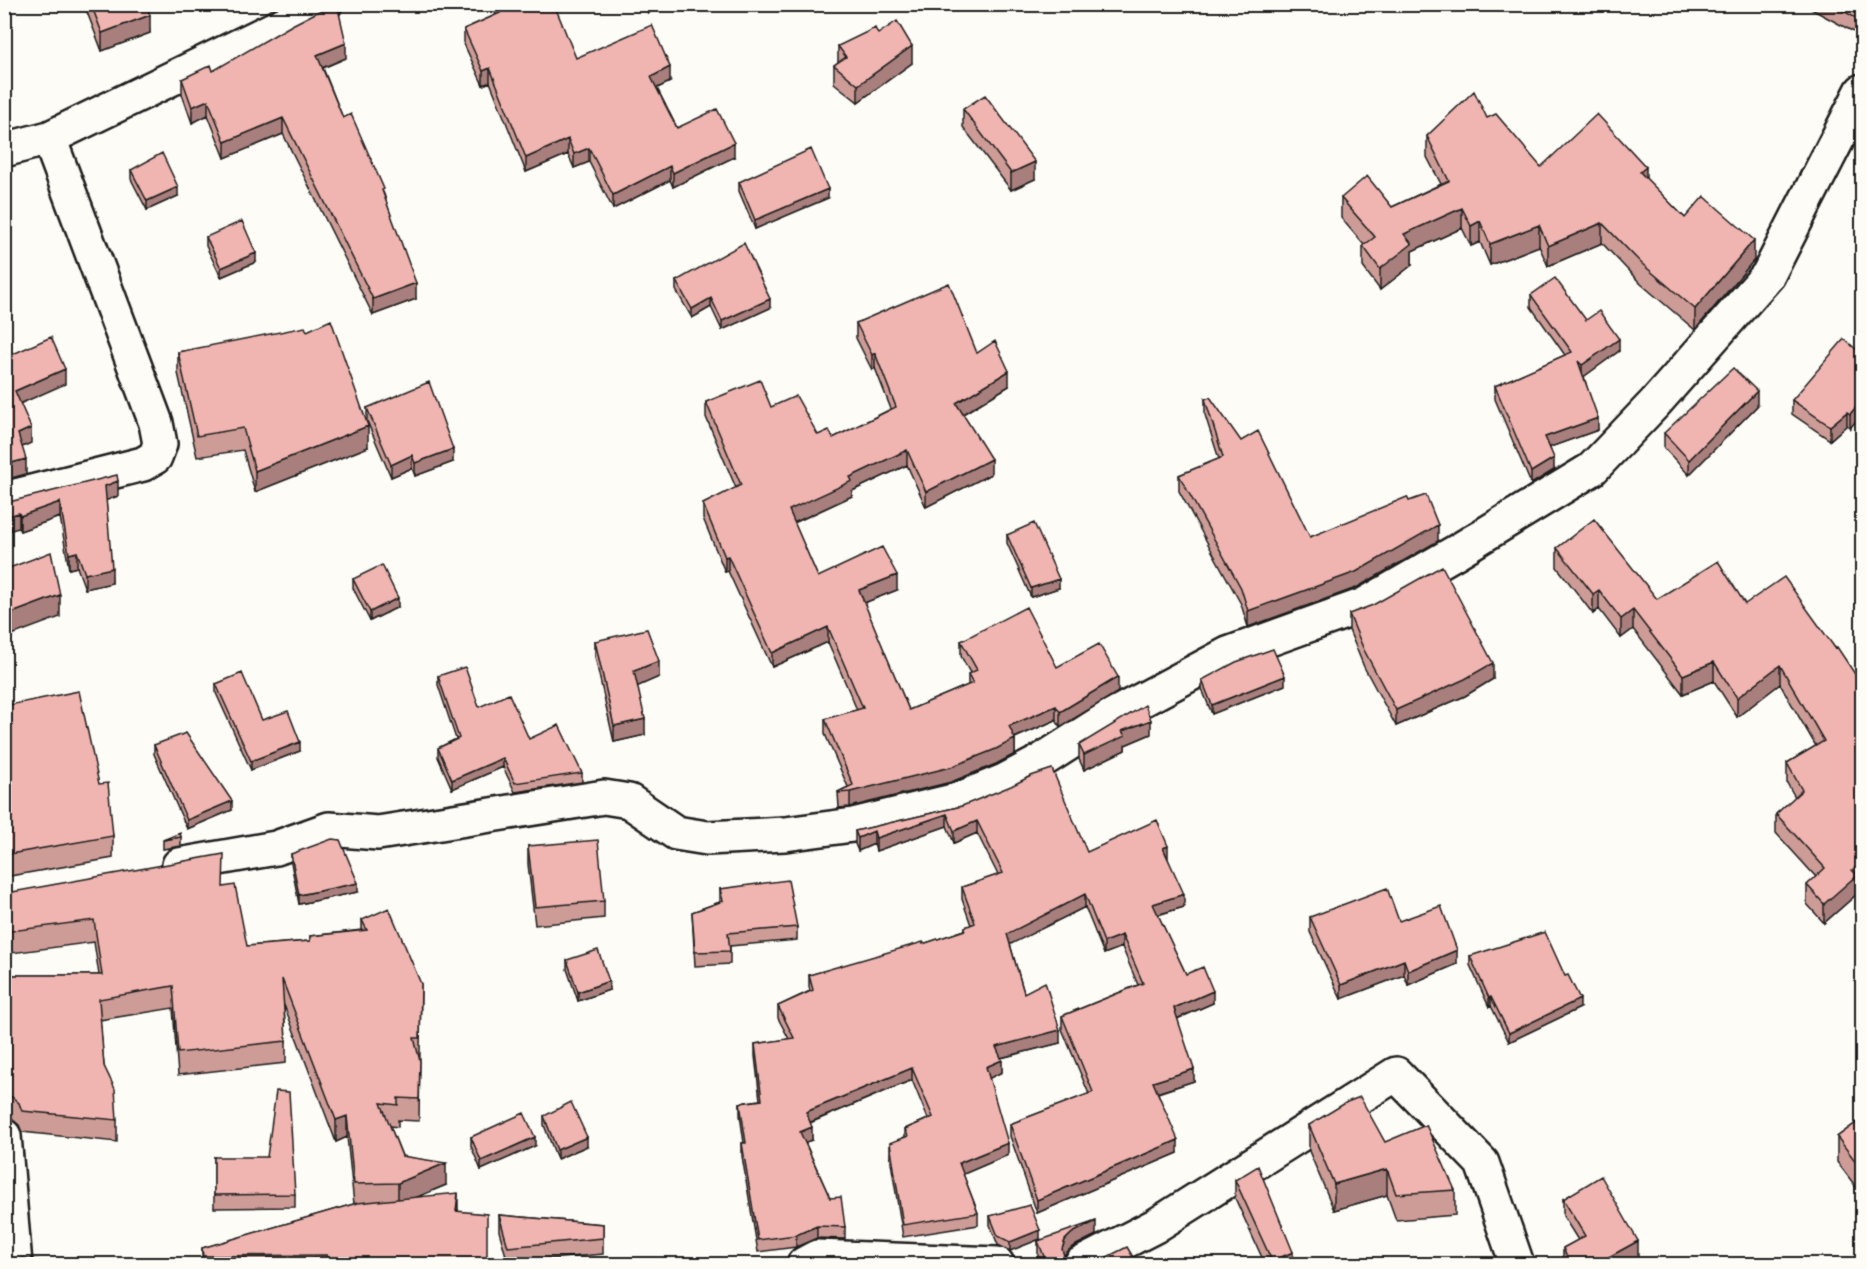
<svg xmlns="http://www.w3.org/2000/svg" width="1867" height="1269" viewBox="0 0 1867 1269" font-family="Dekko,sans-serif">
<rect width="100%" height="100%" fill="#fdfcf7"/>
<filter id="ink" filterUnits="userSpaceOnUse"><feTurbulence type="fractalNoise" baseFrequency=".0167" numOctaves="2"/><feDisplacementMap in="SourceGraphic" scale="12" xChannelSelector="R" yChannelSelector="G"/><feConvolveMatrix kernelMatrix="1 2 1 2 8 2 1 2 1" color-interpolation-filters="sRGB"/></filter>
<g filter="url(#ink)">
<g fill="none" stroke-linecap="round" stroke-linejoin="round">
<defs>
<path id="minor" d="M4 150 49 138 325 4
M4 499 143 464 155 457 160 444 156 423 49 138
M179 865 276 848 329 829 378 833 604 797 629 801 676 833 707 838 785 834 853 825 957 800 1004 781 1038 763 1110 717 1228 654 1364 605 1456 552 1592 469 1655 403 1768 275 1862 91
M4 1136 15 1264
M804 1264 817 1257 997 1264
M1081 1264 1155 1226 1396 1074 1482 1163 1517 1264"/>
</defs>
<!-- minor casing -->
<use href="#minor" stroke="#1c1c1c" stroke-width="38"/>
<!-- minor -->
<use href="#minor" stroke="#fdfcf7" stroke-width="33"/>
</g>
<!-- wall -->
<path fill="#ce9c97" stroke="#1c1c1c" stroke-width="1.5" d="M87 4H146L150 33 102 51 87 12Z
M492 4H530L532 10 576 58 670 82 657 88 677 128 734 157 673 187 670 180 613 209 589 162 574 168 568 154 526 172 490 82 483 85 464 44V29L496 15Z
M644 4H666L648 13Z
M1802 4H1863V37Z
M878 34 912 63 858 102 834 83V65L838 62V46Z
M346 58 323 68 343 118 384 194 416 299 373 315 283 134 225 158 208 115 192 123 182 94V79L213 71Z
M963 109 1035 179 1011 190 963 127Z
M1487 118 1541 167 1646 179 1685 218 1754 260 1695 330 1641 284 1602 243 1548 266 1539 246 1490 265 1480 242 1471 246 1462 228 1412 251V265L1380 290 1363 267V246L1364 245 1341 218V198L1392 207 1441 184 1427 157V136Z
M131 170 178 196 147 210 131 179Z
M739 182 828 198 755 229 739 191Z
M206 237 256 262 221 277 206 246Z
M1863 261V296L1858 292V266Z
M676 281 770 308 722 330 711 307 692 318 676 290Z
M1531 295 1586 320 1619 351 1584 376 1598 430 1550 447 1554 470 1531 484 1495 399V386L1565 355 1531 307Z
M856 323 977 353 1009 386 963 414 991 474 926 507 907 465 852 491V496L794 523 818 577 897 590 864 603 909 710 968 685V674L970 673 961 656V641L1057 667 1118 692 1060 727 1056 720 1015 738V754L996 764 951 782 850 807 839 808 838 792 848 787 825 734V719L857 710 828 642 772 667 728 571 725 572 703 518V504L736 488 706 417V402L771 407 818 435 833 438 891 409 875 368 872 370 856 338Z
M307 331 368 447 255 492 243 450 197 457 178 373V352Z
M1863 355V413L1850 428 1847 425 1830 440 1792 414V400Z
M1205 399 1310 537 1409 501 1438 541 1356 588 1248 627 1241 604 1179 491V475L1219 459 1205 415Z
M1757 406 1689 475 1664 448V433Z
M367 408 453 462 415 476 412 468 391 477 367 421Z
M118 496 106 500 112 583 85 589 77 567 69 569 60 517 20 531 4 502Z
M1007 535 1059 588 1031 597 1007 543Z
M1557 548 1657 599 1745 604 1835 648 1857 886V894L1824 923 1807 904V885L1816 877 1776 833V814L1795 797 1787 783V763L1816 746 1780 684 1737 717 1714 681 1683 694 1633 629 1621 638 1599 609 1593 614 1557 567Z
M353 579 398 607 370 621 353 588Z
M1349 614 1493 679 1465 696 1396 726 1364 667 1349 630Z
M595 641 659 677 637 686 645 735 614 742 595 657Z
M438 676 479 707 582 773V782L515 792 503 767 452 789 438 757V748L456 739 438 685Z
M1202 680 1285 685 1212 714 1202 689Z
M216 684 262 720 300 751 251 770 216 693Z
M4 706 99 784 113 836V858L4 877Z
M1151 734 1125 745V750L1084 770 1079 759V745Z
M154 745 232 810 187 829 154 754Z
M962 806 1087 852 1168 859 1184 907 1158 915 1186 974 1213 1003 1177 1019 1194 1081 1158 1093 1178 1153 1037 1213 1010 1136V1124L1089 1094 1062 1029V1016L1138 985 1122 947 1104 954 1085 907 1010 944 1024 993 1060 1043 1001 1058 1002 1072 989 1078 1008 1155 963 1174 978 1213V1225L903 1237 890 1156V1143L905 1137V1129L928 1119 912 1080 810 1123 812 1140 805 1142 830 1198 845 1227V1239L817 1238 796 1247 758 1252 742 1156V1143H744L740 1115V1103L760 1100 755 1056V1044L789 1039 778 1018V1006L810 991 809 987V975L923 944 965 930V927L971 925 962 899V887L998 875 977 833 954 843 947 826 876 851 874 844 858 851 855 844V831Z
M181 837V846L163 849V840Z
M528 846 604 901V918L535 925 528 864Z
M291 854 358 892 299 904 291 863Z
M224 887 247 946 310 941V936L362 930V920L421 984 419 1121 398 1120V1127L390 1126 402 1156 446 1185 417 1197 458 1209V1211L487 1264H191H202V1248L354 1204 347 1137 336 1142 284 1005 286 1041V1063L178 1075 173 1008 100 1020 104 1066 117 1120V1142L22 1132 19 1125 12 1119 4 1118V975H99L94 942 4 954V892Z
M720 889 797 927V940L730 946V964L695 966 692 912 720 902Z
M1310 917 1399 921 1457 964 1408 985 1404 975 1341 999 1310 932Z
M1470 956 1580 1008 1509 1042 1491 1006 1489 1007 1470 965Z
M567 960 609 990 578 1001 567 969Z
M544 1116 587 1146 557 1159 544 1125Z
M1863 1118V1196L1837 1162V1137Z
M1309 1125 1385 1142 1455 1190V1215L1396 1220 1387 1195 1334 1210 1309 1151Z
M471 1137 535 1146 481 1170 471 1146Z
M214 1157 295 1194V1207L214 1208Z
M1235 1180 1293 1264H1265L1235 1198Z
M1563 1199 1638 1259 1628 1264H1563V1248L1578 1240 1563 1216Z
M499 1215 603 1224V1254L508 1263 499 1231Z
M990 1216 1040 1239 1010 1251 998 1245 990 1225Z
M1096 1235 1072 1247 1065 1254V1259L1070 1264H1042L1038 1256V1241Z"/>
<!-- shaded-wall -->
<path fill="#a87f7b" stroke="#1c1c1c" stroke-width="1.5" d="M648 4H666L648 13Z
M150 15V33L102 51V33Z
M346 43V58L317 70V55Z
M912 46V63L858 102V85Z
M670 67V82L651 91V77Z
M490 68V82L483 85V71Z
M208 100V115L192 123V107Z
M283 118V134L225 158V142Z
M568 139V154L526 172V158Z
M734 143V157L673 187V173Z
M589 148V162L574 168V154Z
M1035 162V179L1011 190V173Z
M670 166V180L613 209V195Z
M1646 167V187L1640 172Z
M178 187V196L147 210V201Z
M828 189V198L755 229V220Z
M1462 208V228L1412 251V265L1380 290V269L1404 234Z
M1480 221V242L1471 246V226Z
M1602 223V243L1548 266V246Z
M1539 225V246L1490 265V244Z
M1754 240V260L1695 330V309Z
M256 253V262L221 277V268Z
M416 283V299L373 315V299Z
M711 298V307L692 318V309Z
M770 299V308L722 330V321Z
M1619 339V351L1582 378V365Z
M875 353V368L872 370V355Z
M65 369V384L15 406V391Z
M1009 371V386L956 418V403Z
M1757 391V406L1689 475V460Z
M1863 399V413L1850 428V414Z
M1847 412V425L1830 440V426Z
M1598 418V430L1545 449V437Z
M368 426V447L255 492V471Z
M31 428V443L18 449V434Z
M453 449V462L415 476V463Z
M907 450V465L852 491V496L789 525V510L850 477Z
M412 455V468L391 477V465Z
M1554 458V470L1531 484V472Z
M26 459V474L4 480V465Z
M991 459V474L926 507V492Z
M118 481V496L105 501V486Z
M60 502V517L20 531V516Z
M19 513V528L4 532V517Z
M1438 525V541L1356 588 1248 627V611Z
M77 552V567L69 569V554Z
M728 556V571L725 572V557Z
M112 568V583L85 589V574Z
M897 575V590L859 605V590Z
M1059 579V588L1031 597V588Z
M1599 590V609L1593 614V594Z
M60 595V617L4 638V616Z
M398 598V607L370 621V612Z
M1633 610V629L1621 638V619Z
M828 627V642L772 667V653Z
M659 661V677L634 688V671Z
M1714 662V681L1683 694V675Z
M1493 663V679L1465 696 1396 726V710Z
M1780 665V684L1737 717V698Z
M1285 676V685L1212 714V705Z
M1118 677V692L1060 727V712Z
M1056 706V720L1009 740V726Z
M645 719V735L614 742V726Z
M1151 720V734L1125 745V750L1084 770V755L1122 731Z
M1015 739V754L996 764 951 782 850 807V792Z
M300 742V751L251 770V761Z
M503 758V767L452 789V780Z
M232 801V810L187 829V820Z
M947 814V826L876 851V838Z
M977 821V833L954 843V831Z
M874 831V844L858 851V838Z
M1168 846V859L1163 848Z
M1863 861V880L1857 886V894L1824 923V904L1852 870Z
M358 883V892L299 904V895Z
M1085 894V907L1007 946V934Z
M1184 894V907L1153 916V904Z
M1122 935V947L1104 954V942Z
M1457 950V964L1408 985V971Z
M1404 960V975L1341 999V985Z
M609 981V990L578 1001V992Z
M1213 991V1003L1174 1020V1008Z
M1491 997V1006L1489 1007V998Z
M1580 999V1008L1509 1042V1033Z
M1060 1030V1043L996 1059V1047Z
M1002 1060V1072L986 1080V1067Z
M912 1068V1080L806 1124V1112Z
M1194 1069V1081L1153 1094V1082Z
M347 1116V1137L336 1142V1120Z
M812 1127V1140L800 1144V1132Z
M535 1137V1146L481 1170V1161Z
M587 1137V1146L557 1159V1150Z
M1178 1140V1153L1037 1213V1200Z
M1008 1143V1155L959 1176V1163Z
M446 1163V1185L398 1205V1183Z
M1387 1169V1195L1334 1210V1184Z
M458 1193V1209L456 1227V1211Z
M1096 1221V1235L1072 1247 1065 1254 1062 1264V1249L1065 1240 1072 1233Z
M817 1226V1238L796 1247V1235Z
M1040 1230V1239L1010 1251V1242Z
M1638 1241V1259L1628 1264H1605V1259Z
M1293 1252V1264H1272V1261Z
M1133 1257V1264H1127V1259Z"/>
<!-- building -->
<path fill="#f0b5b0" stroke="#1c1c1c" stroke-width="1.5" d="M91 4H146L150 15 102 33Z
M333 4H337L346 43 317 55 343 118 351 114 384 189 382 190 416 283 373 299 283 118 225 142 208 100 192 107 182 79 211 65 213 71 292 25Z
M497 4H530L532 10 546 4H554L576 58 652 25 670 67 651 77 677 128 717 109 734 143 673 173 670 166 613 195 589 148 574 154 568 139 526 158 490 68 483 71 464 29 500 13Z
M1831 4H1863V22Z
M897 21 912 46 858 85 834 65 846 57 838 46 875 28 878 34Z
M1474 91 1487 118 1496 114 1541 167 1597 114 1646 167 1640 172 1685 218 1704 196 1754 240 1695 309 1641 263 1602 223 1548 246 1539 225 1490 244 1480 221 1471 226 1462 208 1404 234 1412 244 1380 269 1363 246 1375 237 1341 198 1367 176 1392 207 1449 181 1427 136Z
M985 95 1035 162 1011 173 963 109Z
M811 149 828 189 755 220 739 182Z
M162 153 178 187 147 201 131 170Z
M242 221 256 253 221 268 206 237Z
M744 243 770 299 722 321 711 298 692 309 676 281Z
M1863 261V271L1858 266Z
M1555 278 1586 320 1599 311 1619 339 1582 365 1578 361 1598 418 1545 437 1554 458 1531 472 1495 386 1572 352 1531 295Z
M949 283 977 353 995 341 1009 371 956 403 991 459 926 492 907 450 850 477 852 481 789 510 818 577 882 547 897 575 859 590 909 710 973 683 968 674 977 670 961 641 1026 607 1057 667 1099 644 1118 677 1060 712 1056 706 1009 726 1015 739 996 749 951 767 850 792 839 793 838 792 853 785 825 719 863 708 828 627 772 653 728 556 725 557 703 504 741 485 706 402 760 380 771 407 796 396 818 435 829 430 833 438 896 407 875 353 872 355 856 323Z
M331 320 368 426 255 471 243 428 197 436 178 352 305 327 307 331Z
M51 337 65 369 15 391 31 428 18 434 26 459 4 465V358Z
M1844 339 1863 355V361L1860 364 1863 368V399L1850 414 1847 412 1830 426 1792 400Z
M1733 368 1757 391 1689 460 1664 433Z
M429 382 453 449 415 463 412 455 391 465 367 408Z
M1210 397 1241 441 1258 431 1310 537 1407 497 1409 501 1426 495 1438 525 1356 572 1248 611 1241 588 1179 475 1223 457 1205 399Z
M117 475 118 481 105 486 112 568 85 574 77 552 69 554 60 502 20 516 19 513 4 517V502H9Z
M1594 519 1657 599 1718 561 1745 604 1784 577 1835 648 1837 647 1863 686V861L1852 870 1857 875 1824 904 1807 885 1825 868 1776 814 1802 790 1787 763 1824 741 1780 665 1737 698 1714 662 1683 675 1633 610 1621 619 1599 590 1593 594 1557 548Z
M1034 523 1059 579 1031 588 1007 535Z
M51 552 60 595 4 616V570Z
M382 565 398 598 370 612 353 579Z
M1442 566 1493 663 1465 679 1396 710 1364 650 1349 614 1373 605Z
M647 629 659 661 634 671 645 719 614 726 595 641Z
M1273 649 1285 676 1212 705 1202 680 1236 662Z
M465 667 479 707 509 694 529 739 559 725 582 773 515 783 503 758 452 780 438 748 459 738 438 676Z
M242 673 262 720 288 711 300 742 251 761 216 684Z
M79 691 99 784 108 783 113 836 4 855V706Z
M1145 705 1151 720 1122 731 1125 736 1084 755 1079 745Z
M186 733 232 801 187 820 154 745Z
M1052 769 1087 852 1157 820 1168 846 1163 848 1184 894 1153 904 1186 974 1203 967 1213 991 1174 1008 1194 1069 1153 1082 1178 1140 1037 1200 1010 1124 1093 1092 1062 1016 1143 983 1122 935 1104 942 1085 894 1007 934 1024 993 1045 982 1060 1030 996 1047 1002 1060 986 1067 1008 1143 959 1163 978 1213 903 1225 890 1143 908 1136 905 1129 933 1117 912 1068 806 1112 812 1127 800 1132 830 1198 841 1197 845 1227 817 1226 796 1235 758 1240 742 1143H746L740 1103 762 1100 755 1044 794 1038 778 1006 813 990 809 975 923 942V944L965 930V927L975 923 962 887 1003 873 977 821 954 831 947 814 876 838 874 831 858 838 855 831 962 806 1011 786 1031 776Z
M180 833 181 837 163 840Z
M332 839 340 840 358 883 299 895 291 854Z
M598 840 604 901 535 907 528 846Z
M224 854 223 887 235 885 247 946 310 941V936L367 930 362 920 389 908 421 984 420 1038H414L420 1061 419 1099 398 1098V1105L381 1103 402 1156 446 1163 398 1183 354 1184 347 1116 336 1120 282 979 286 1041 178 1053 173 986 99 999 104 1066 115 1089 117 1120 22 1111 19 1103 12 1097 4 1096V975H102L94 920 4 932V892L7 893Z
M788 880 797 927 728 933 730 951 695 952 692 912 723 901 720 889Z
M1387 888 1399 921 1441 906 1457 950 1408 971 1404 960 1341 985 1310 917Z
M1545 932 1565 976 1568 975 1580 999 1509 1033 1491 997 1489 998 1470 956Z
M598 950 609 981 578 992 567 960Z
M276 1091 289 1092 295 1194 214 1195V1157H267Z
M1360 1097 1385 1142 1426 1125 1455 1190 1396 1194 1387 1169 1334 1184 1309 1125 1347 1102Z
M571 1102 587 1137 557 1150 544 1116Z
M524 1113 535 1137 481 1161 471 1137Z
M1863 1118V1171L1837 1137Z
M1258 1166 1293 1252 1272 1261 1235 1180Z
M1601 1176 1638 1241 1605 1259 1609 1264H1570L1563 1248 1585 1236 1563 1199Z
M458 1193 456 1211 487 1214V1264H326L327 1255 203 1256 202 1248 357 1203Z
M1030 1205 1040 1230 1010 1242 998 1236 990 1216Z
M499 1215 603 1224V1238L508 1247Z
M1096 1221 1072 1233 1065 1240 1062 1249 1065 1259 1070 1264H1047L1038 1241Z
M1127 1247 1133 1257 1127 1259 1129 1264H1093Z
M4 1257 8 1259 16 1260 23 1258 61 1264H4Z
M871 1260V1264H830Z
M191 1263 214 1264H191Z"/>
</g>
<!-- margin -->
<rect width="1867" height="1269" fill="none" stroke="#fdfcf7" stroke-width="24"/>
<rect x="12" y="12" width="1843" height="1245" fill="none" stroke="#1c1c1c" stroke-width="2" filter="url(#ink)"/>
</svg>
